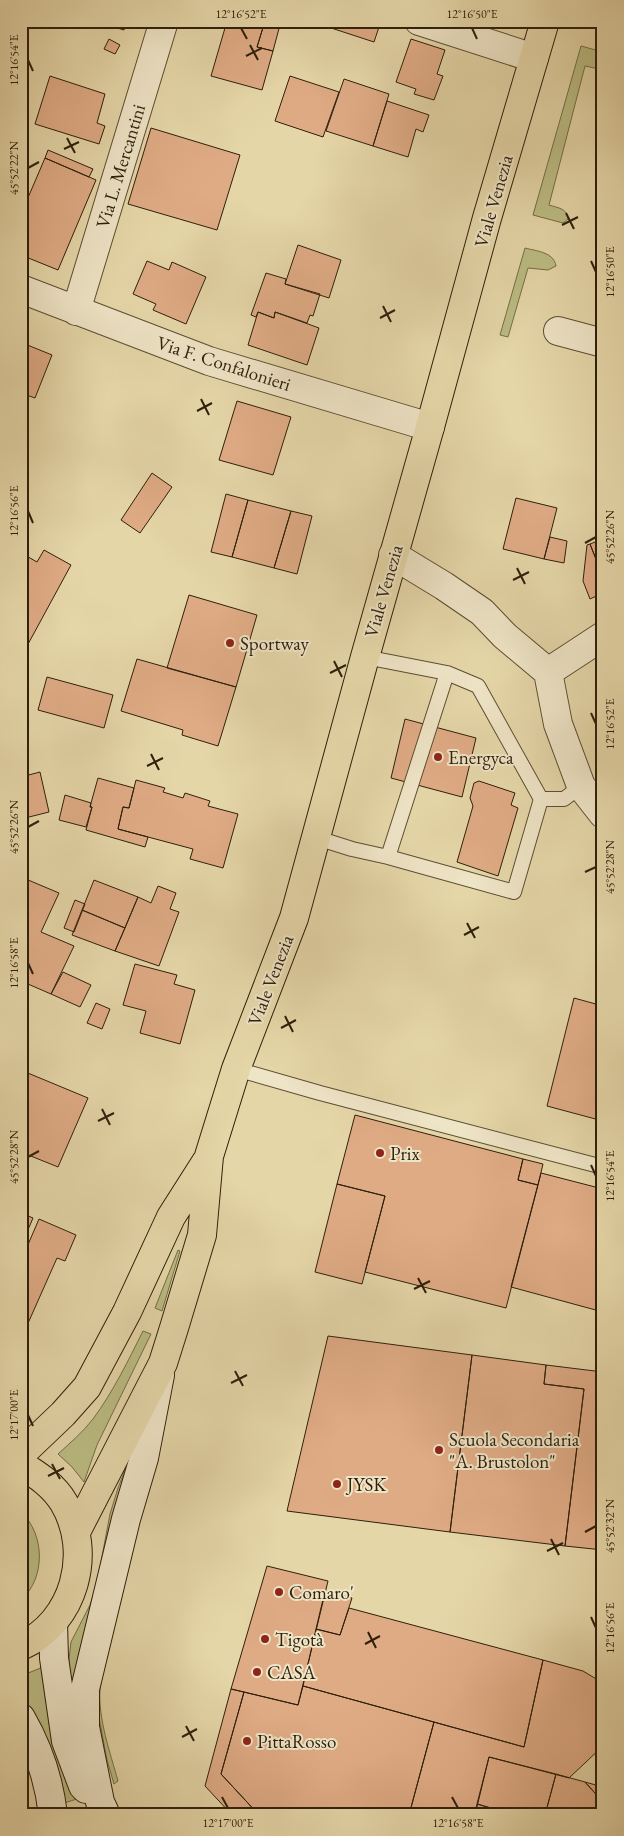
<svg xmlns="http://www.w3.org/2000/svg" width="624" height="1836" viewBox="0 0 624 1836" font-family="'EB Garamond',serif">
<rect width="100%" height="100%" fill="#e5d6a8"/>
<filter id="stains"><feTurbulence type="fractalNoise" baseFrequency=".004" numOctaves="4"/><feColorMatrix values="0 0 0 0 .2 0 0 0 0 .09 0 0 0 0 .02 0 0 0 .5 -.17"/></filter>
<radialGradient id="worn" r=".72"><stop offset=".6" stop-color="#630" stop-opacity="0"/><stop offset="1" stop-color="#630" stop-opacity=".3"/></radialGradient>
<!-- green -->
<path fill="#bbbc83" stroke="#746e47" d="M581 46 603 52V70L585 66 549 205C558 208 567 208 568 219L563 223 533 215Z
M525 248C536 251 554 252 556 266L548 270 528 268 508 337 500 335Z
M178 1250 180 1251 162 1311 155 1308Z
M143 1331 151 1334 97 1445 84 1482 72 1467 58 1454C70 1443 83 1432 93 1419 113 1392 128 1361 143 1331Z
M131 1454 119 1511 79 1653 75 1677 74 1696 68 1668 71 1642 90 1605 97 1583 110 1514 118 1488Z
M21 1512C45 1534 46 1578 21 1600Z
M104 1665C103 1673 101 1681 100 1689 98 1719 110 1752 118 1781L114 1784 107 1760 96 1702Z
M43 1667 77 1799 64 1803 35 1715 21 1695V1676Z"/>
<!-- building -->
<path fill="#dfab85" stroke="#2e1f0b" d="M93 21H127L124 30Z
M227 21H265L257 47 273 51 262 90 211 76Z
M265 21H281L273 51 257 47Z
M323 21H381L374 42 322 25Z
M109 39 120 45 115 54 104 49Z
M411 39 445 50 437 74 443 76 434 100 414 94 416 89 396 82Z
M50 76 105 94 97 123 105 126 99 144 35 124Z
M290 76 339 92 323 137 275 121Z
M344 79 389 94 373 146 326 131Z
M387 101 429 115 423 132 416 129 408 157 373 146Z
M151 128 240 155 217 230 128 204Z
M48 150 93 169 89 177 45 158Z
M45 158 96 180 58 270 21 255V214Z
M298 245 341 260 329 298 285 284Z
M147 261 169 270 172 262 206 277 186 324 153 310 156 304 133 294Z
M266 273 286 279 285 284 320 294 313 316 310 315 307 323 275 312 274 318 258 312 256 317 251 315Z
M258 312 274 318 275 312 319 328 307 365 248 345Z
M21 337 27 339 25 344 52 355 35 398 21 393Z
M237 401 291 417 273 475 219 460Z
M603 429V454L598 453Z
M152 473 172 487 140 533 121 520Z
M226 494 248 500 232 557 211 552Z
M516 498 557 508 544 559 503 549Z
M248 500 291 511 274 568 232 557Z
M291 511 312 516 297 574 274 568Z
M550 537 567 541 564 563 544 559Z
M603 539V577L590 544Z
M590 544 603 577V593L590 599 583 581 587 545Z
M44 550 71 565 21 657V556L23 554 37 562Z
M189 595 257 615 236 687 167 668Z
M137 659 236 687 218 746 182 735 183 730 121 711Z
M47 677 113 695 104 728 38 710Z
M405 719 476 738 462 797 391 778Z
M40 772 49 812 21 819V777Z
M98 778 134 788 129 808 123 807 118 829 148 837 145 847 86 830 92 807H90L91 803Z
M136 780 165 788 163 792 183 798 185 793 210 801 208 806 238 814 223 868 190 859 193 849 118 829 123 807 129 808Z
M479 781 515 793 511 805 518 808 498 876 457 862 473 806 470 798 474 783Z
M65 795 91 803 90 807H92L86 827 59 820Z
M21 877 59 893 41 932 74 946 51 994 21 981Z
M94 880 138 897 125 928 82 910Z
M158 886 176 893 170 909 179 912 159 966 115 951 138 897 151 903Z
M75 900 85 904 74 932 64 928Z
M82 910 125 928 115 951 72 935Z
M135 964 177 975 174 984 195 990 180 1044 140 1033 146 1011 123 1005Z
M63 972 91 985 80 1007 51 994Z
M574 998 603 1006V1121L547 1106Z
M96 1003 110 1009 102 1029 87 1023Z
M23 1071 88 1098 58 1167 21 1152V1075Z
M355 1115 523 1159 518 1180 538 1185 506 1308 365 1272 385 1196 337 1184Z
M523 1159 543 1164 538 1185 518 1180Z
M541 1173 603 1189V1312L511 1287Z
M337 1184 385 1196 362 1284 315 1272Z
M21 1213 33 1218 24 1239 21 1237Z
M39 1219 76 1235 65 1261 57 1258 25 1330 21 1328V1261Z
M328 1336 472 1355 450 1532 287 1511Z
M472 1355 546 1365 544 1384 584 1389 565 1546 450 1532Z
M546 1365 603 1372V1550L565 1546 584 1389 544 1384Z
M267 1566 328 1581 298 1705 231 1689Z
M325 1591 352 1598 340 1635 316 1629Z
M349 1608 543 1660 524 1747 303 1686 316 1629 340 1635Z
M543 1660 583 1671 603 1683V1746L569 1778 489 1757 475 1815H409L434 1722 524 1747Z
M303 1686 434 1722 409 1815H259L221 1774 244 1692 298 1705Z
M231 1689 244 1692 221 1774 259 1815H232L205 1786Z
M489 1757 556 1774 545 1815H515L477 1804Z
M556 1774 585 1782 603 1802V1815H545Z
M585 1782 603 1787V1802Z
M477 1804 515 1815H475Z"/>
<g fill="none" stroke-linecap="round" stroke-linejoin="round">
<defs>
<path id="lane" d="M541 799H564L581 786
M317 838 352 849 388 857 514 892 541 799 478 686 447 673 365 657
M388 857 447 673
M236 1069 320 1093 603 1167"/>
<path id="street" d="M419 21 534 58
M21 289 209 361 430 427
M76 311 164 21
M558 331 603 343
M393 555 444 586 482 612 505 636 548 672 558 724 581 786 603 814
M548 672 603 636"/>
<path id="secondary" d="M53 1623 54 1658 66 1741 83 1786 86 1789
M21 1718C39 1749 49 1779 53 1815
M106 1815 100 1802 85 1727V1689L126 1519 144 1458 160 1375"/>
<path id="primary" d="M21 1454 63 1414 87 1387 127 1312 171 1217 206 1162
M21 1465C38 1475 54 1486 64 1503 93 1552 75 1622 21 1646
M76 1532 163 1363 174 1328 202 1235 209 1156 236 1069 294 918 365 657 430 427 487 218 545 21"/>
</defs>
<!-- lane casing -->
<use href="#lane" stroke="#5c4d32" stroke-width="16"/>
<!-- street casing -->
<use href="#street" stroke="#5c4d32" stroke-width="30"/>
<!-- secondary casing -->
<use href="#secondary" stroke="#2e1f0b" stroke-width="30"/>
<!-- primary casing -->
<use href="#primary" stroke="#2e1f0b" stroke-width="30"/>
<!-- lane -->
<use href="#lane" stroke="#eee4c6" stroke-width="14"/>
<!-- street -->
<use href="#street" stroke="#eee4c6" stroke-width="28"/>
<!-- secondary -->
<use href="#secondary" stroke="#eee4c6" stroke-width="28"/>
<!-- primary -->
<use href="#primary" stroke="#e5d6a8" stroke-width="28"/>
</g>
<!-- ticks -->
<path fill="none" stroke="#2e1f0b" stroke-width="2" d="M241 28 247 39M472 28 477 39M250 45 258 60M246 56 262 48M28 60 33 71M67 138 75 153M64 149 79 142M28 168 39 162M566 213 574 229M562 225 578 217M591 261 596 272M383 306 391 322M380 318 395 310M201 399 209 415M197 411 212 403M28 511 33 523M585 543 596 537M517 568 525 584M513 580 529 572M334 661 342 677M330 673 346 665M591 713 596 724M151 754 159 770M147 766 163 758M28 827 39 821M585 872 596 867M467 923 475 938M464 935 479 927M28 963 33 974M285 1016 293 1032M281 1028 296 1020M102 1109 110 1125M98 1121 114 1113M28 1157 39 1151M591 1165 596 1176M418 1278 426 1293M414 1289 430 1281M235 1371 243 1386M231 1383 247 1375M28 1415 33 1426M52 1464 60 1479M48 1476 64 1468M585 1532 596 1526M551 1539 559 1555M547 1551 563 1543M591 1617 596 1628M368 1632 376 1648M365 1644 380 1636M186 1726 194 1741M182 1737 197 1729M222 1797 228 1808M452 1797 458 1808"/>
<!-- markers -->
<g fill="#8f2418" stroke="#eee4c6" stroke-width="2">
<circle cx="230" cy="643" r="5"/>
<circle cx="438" cy="757" r="5"/>
<circle cx="380" cy="1153" r="5"/>
<circle cx="439" cy="1450" r="5"/>
<circle cx="337" cy="1484" r="5"/>
<circle cx="279" cy="1592" r="5"/>
<circle cx="265" cy="1639" r="5"/>
<circle cx="257" cy="1672" r="5"/>
<circle cx="247" cy="1741" r="5"/>
</g>
<g text-anchor="middle" stroke-width="4" stroke-linejoin="round" paint-order="stroke">
<!-- street labels -->
<g font-size="19" fill="#2e1f0b" stroke="#eee4c6">
<text transform="translate(120 166) rotate(-73)" y="7">Via L. Mercantini</text>
<text transform="translate(493 201) rotate(-74)" y="7">Viale Venezia</text>
<text transform="translate(224 363) rotate(18)" y="7">Via F. Confalonieri</text>
<text transform="translate(383 591) rotate(-74)" y="7">Viale Venezia</text>
<text transform="translate(270 980) rotate(-69)" y="7">Viale Venezia</text>
</g>
<!-- poi labels -->
<g font-size="19" fill="#2e1f0b" stroke="#eee4c6" text-anchor="start">
<text x="240" y="650">Sportway</text>
<text x="448" y="764">Energyca</text>
<text x="390" y="1160">Prix</text>
<text x="449" y="1446">Scuola Secondaria<tspan x="449" dy="22">"A. Brustolon"</tspan></text>
<text x="347" y="1491">JYSK</text>
<text x="289" y="1599">Comaro'</text>
<text x="275" y="1646">Tigotà</text>
<text x="267" y="1679">CASA</text>
<text x="257" y="1748">PittaRosso</text>
</g>
</g>
<!-- margin -->
<rect width="624" height="1836" fill="none" stroke="#e5d6a8" stroke-width="55"/>
<rect x="28" y="28" width="568" height="1780" fill="none" stroke="#2e1f0b" stroke-width="2"/>
<g font-size="12" text-anchor="middle" fill="#2e1f0b">
<text x="241" y="18">12°16'52"E</text>
<text x="472" y="18">12°16'50"E</text>
<text transform="translate(14 60) rotate(-90)" y="4">12°16'54"E</text>
<text transform="translate(14 168) rotate(-90)" y="4">45°52'22"N</text>
<text transform="translate(610 272) rotate(-90)" y="4">12°16'50"E</text>
<text transform="translate(14 511) rotate(-90)" y="4">12°16'56"E</text>
<text transform="translate(610 537) rotate(-90)" y="4">45°52'26"N</text>
<text transform="translate(610 724) rotate(-90)" y="4">12°16'52"E</text>
<text transform="translate(14 827) rotate(-90)" y="4">45°52'26"N</text>
<text transform="translate(610 867) rotate(-90)" y="4">45°52'28"N</text>
<text transform="translate(14 963) rotate(-90)" y="4">12°16'58"E</text>
<text transform="translate(14 1157) rotate(-90)" y="4">45°52'28"N</text>
<text transform="translate(610 1176) rotate(-90)" y="4">12°16'54"E</text>
<text transform="translate(14 1415) rotate(-90)" y="4">12°17'00"E</text>
<text transform="translate(610 1526) rotate(-90)" y="4">45°52'32"N</text>
<text transform="translate(610 1628) rotate(-90)" y="4">12°16'56"E</text>
<text x="228" y="1827">12°17'00"E</text>
<text x="458" y="1827">12°16'58"E</text>
</g>
<rect width="100%" height="100%" filter="url(#stains)"/>
<rect width="100%" height="100%" fill="url(#worn)"/>
</svg>
